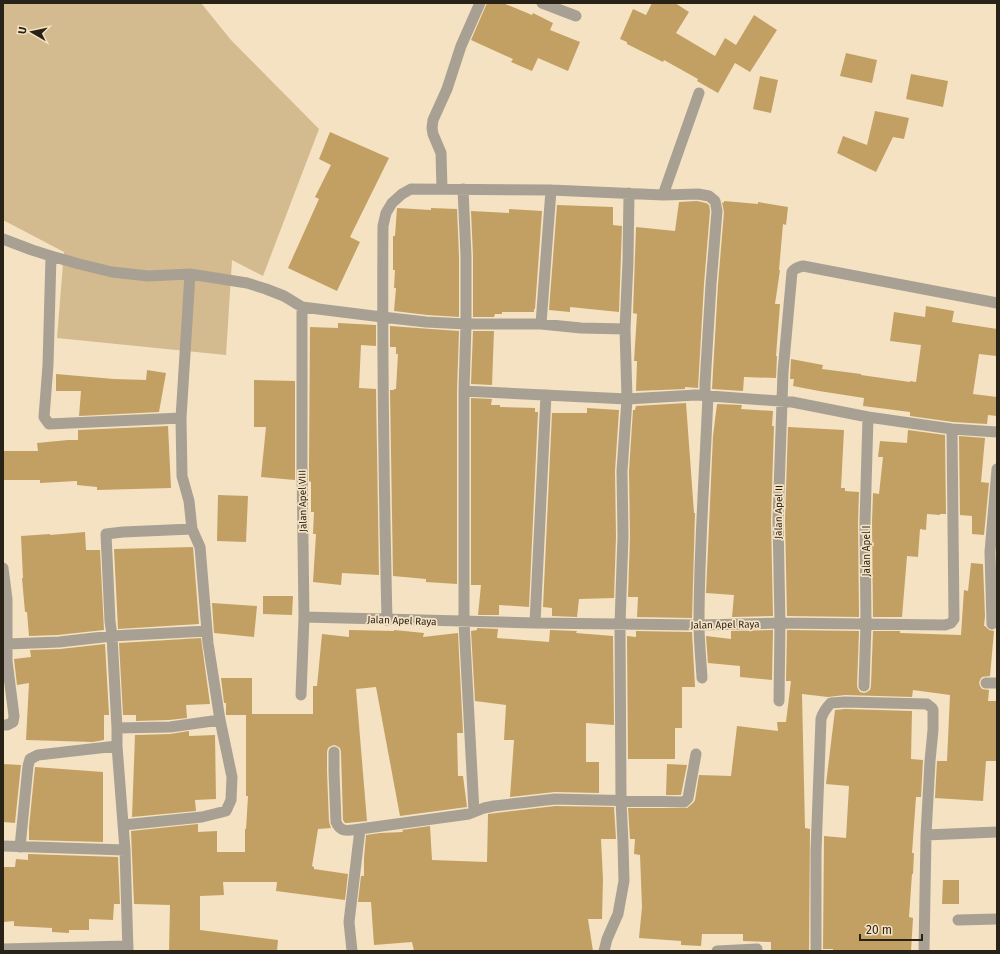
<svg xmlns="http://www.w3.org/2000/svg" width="1000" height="954" viewBox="0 0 1000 954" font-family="'Fira Sans',sans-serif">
<rect width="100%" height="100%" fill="#f5e2c3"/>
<!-- green -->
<path fill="#d3ba8f" d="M3 3H201L231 40 319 129 263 276 232 260 226 355 57 338 64 252 3 220Z"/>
<!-- building -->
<path fill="#c2a063" d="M487 3H503L532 15 533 13 553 23 550 30 580 42 568 71 538 58 532 71 511 62 513 59 471 40Z
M652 3H675L689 12 676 33 715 56 725 38 736 45 754 15 777 30 750 72 735 63 718 93 697 81 698 79 664 60 663 62 627 44V42L620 39 633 9 646 15Z
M846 53 877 60 872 83 840 76Z
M911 74 948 81 943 107 906 99Z
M760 76 778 80 771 113 753 109Z
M875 111 909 118 904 139 893 137 876 172 837 153 843 136 867 145Z
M330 132 389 158 350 237 360 242 337 291 288 268 319 199 315 197 331 165 319 159Z
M697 201 706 203 709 205 710 211 704 284 698 388 685 387V389L636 391 637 361H634L637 314 633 313 636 227 675 231 679 202Z
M724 201 758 204V202L788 207 786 225 783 224 779 270H780L775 304H780L776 356H777L776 378 744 377 743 391 712 389 718 284 724 212 722 202 724 203Z
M557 205 613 207V225L622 226 619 312 570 307V312L549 310Z
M397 208 431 210V208L457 209 459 256V317L427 315 394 311 396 288H394L395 270H393V236H395Z
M509 209 542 211 535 309H534V312H502V314H495L494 317H473V256L471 211 509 213Z
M926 306 954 311 952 322 997 329V356L979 354 973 394 997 397V416L988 415 987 424 953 422 910 416V412L863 406 864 398 819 391 793 386 794 379H790L791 359 823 365 822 369 861 374V375L910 382V381L916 382 921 345 890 341 894 312 925 317Z
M338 323 376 325V346L361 345 359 388 376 389 379 575 342 573 341 585 313 582 316 534H313L314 512H311V482L309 481V467L310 327 338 328Z
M390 326 459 331 457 391V584L426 582V579L393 576 390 390H394V389H396L398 354H396V347H390Z
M473 331H494L492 385 471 384Z
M147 370 166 373 159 412 79 416 81 391H56V374L114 379 146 380Z
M254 380 295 381V480L261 477 266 427H254Z
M471 398 492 399 491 405H500V407L535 408V412H538L529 607 499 605V615H478L481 585H471Z
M686 403 694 513H695L692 618 637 617 638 597H628L630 536 629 471 633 410H635L636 406Z
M717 404 742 405 741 409 773 411 772 426H774L771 520 773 616 732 617 734 595 706 593 713 436Z
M587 408 619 410 615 471 616 536 614 598 579 599 577 617 552 616V608L543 607 552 413H587Z
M168 426 171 488 97 490V487L77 485V481L40 483V480H3V451H38L37 443 68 440H78V430Z
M788 427 844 430 841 488H845V491L859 492 858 522 859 617 787 616 785 520Z
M908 430 945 435 946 514H940V515L927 514 926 530 920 529 918 557 907 556 902 617H873L872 522 873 493 879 494 883 457H878L880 441 907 443Z
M959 436 985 438 981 482 989 483 984 535 972 534V516L960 515Z
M218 495 248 496 246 542 217 541Z
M85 532 86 550H100L104 630 58 635 29 636 27 612H25L22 578H23L21 536 50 534V535Z
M193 547 199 624 118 629 114 549Z
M971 563 983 564 985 616 984 626H985L989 630 994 631 990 676 982 677 980 680 979 683 980 686 982 689 989 690 988 701H997V761H986L983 801 935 798 937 761H947L950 695 913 690 912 697 845 695 828 697 802 694 805 828 810 829 809 950 771 951V942L743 941V934H702L701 946 681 945V941L639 938 642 907 640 855 634 854 635 839H630L628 808H687L693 803 695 800 699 775 731 776 737 726 778 731 777 722H786L791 681H786L787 630 859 631 857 686 858 689 860 692 864 693 867 692 870 690 871 686 873 631H900V633L961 635 964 590 968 591Z
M263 596H293L292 615 263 614Z
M212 603 257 606 254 637 214 633Z
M477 628 498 629 497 638 549 642 550 630 577 631 576 633 613 636 614 725 586 723V762H599V793L555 792 510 797 514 740H504L506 705 475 701 471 631 477 630Z
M349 630 394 631V630L424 633 423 637 458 633 463 733H457L458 776H463L467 807 400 816 376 687 356 689 367 821 347 823H345L343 820 341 752 340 748 337 746 334 745 331 746 328 748 327 752V772L329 822 331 828 318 829 312 866 314 867V869L348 874 345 900 276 891 277 882H223L224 895 200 896V930L278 940 277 951H169L170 905 134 904 131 831 198 824V832L217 831V852H245V829H246L248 796H246V715H226V703H224L221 678H252V714H313V686H317L322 634 349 637Z
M773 630 772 680 740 677V666L708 663 706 636 731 639V631Z
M636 631 692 632 695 687H682V728H675V759H628L627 636 636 637Z
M201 638 210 704 186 705 187 718 169 720 136 721V715H123L119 643Z
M105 644 109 715H104V740L93 742 26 740 29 683 17 685 14 659 31 657 30 650 60 649Z
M845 709 912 711 911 759 923 760 921 797H916L912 853H914L913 874H912L909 917 913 918 911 951H833V949H823L824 836 846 838 849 786 826 784 835 710Z
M189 731V736L215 735 216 799 195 800 196 811 132 817 135 735 170 734Z
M3 764 21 765 15 823 3 822Z
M667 764 687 765 681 795H666Z
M35 767 103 772V842L29 840V827Z
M555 806 614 807 616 839H601L603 879 602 919H588L593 951H414L412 942 374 945 371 902H358L361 876H364V858L366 835 380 833 403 832 402 830 430 826 432 860 487 862 488 814Z
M28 854 118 857 120 904H114L113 920 89 919V930H69V933L52 932V928L14 926V921L3 922V867H15L16 859 28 860Z
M943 880H959V904H942Z"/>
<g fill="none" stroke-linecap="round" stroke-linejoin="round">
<!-- minor -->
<path stroke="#a8a193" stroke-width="11" d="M542 3 576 16
M442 189 441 153 433 134 432 128 433 120 447 89 461 46 480 3
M463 189 466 256V324L464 391V622L474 812
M663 195 699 93
M3 239 32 250 51 256 79 264 112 272 148 276 190 274 247 283 266 289 284 296 302 307 382 317 426 322 466 324H541L581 328 625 329 627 399 696 395 792 402 868 417 952 429 997 432
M51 256 48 365 44 417 49 424 181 418
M541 324 551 190
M625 329 628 261 629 193
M464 391 627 399 622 471 623 536 620 624 621 801 623 843 624 881 618 914 607 939 604 951
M3 568 7 599V661L14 716 13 722 7 725H3
M304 617 535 623 699 625 780 623 945 625 951 623 954 619 952 429
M387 620C384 488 382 357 383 226L386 213 392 203 402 194 411 189 551 190 663 195 698 194 709 196 715 201 717 211 711 284 705 384V395
M535 623 546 395
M992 624 990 552 997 469
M7 644 59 642 112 636 207 631
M702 678C701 660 699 642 699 623 699 547 705 471 708 395
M986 683H997
M864 686 866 624 865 522 868 417
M301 695 304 617 302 467V307
M779 701 780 623 778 520 783 372 792 272C795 268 798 267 803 266L997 303
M117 728 170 727 220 720
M334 752V772L336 822C341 834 350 830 360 829L349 922 352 951
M123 825 202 817 226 811 231 800 232 777 220 720 208 643 200 547 192 529 189 501 182 476 181 418 190 274
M360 829 469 814 484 808 494 806 555 799 684 802 688 798 696 754
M926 835 997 832
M3 846 125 850
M20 847 28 766 30 759 38 755 117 746
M958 920 997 919
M3 949 128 946
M128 951 125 850 117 746V728L112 636 110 621 106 534 123 532 192 529
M717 951 757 949
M816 951V851L821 719C823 712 826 708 831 703L845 702 927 704 932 708 933 710V730L930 761 926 835 924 951"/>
</g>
<g text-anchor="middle" stroke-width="3.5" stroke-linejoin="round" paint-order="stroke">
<!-- street labels -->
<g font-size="10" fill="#292216" stroke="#f5e2c3">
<text transform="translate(302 501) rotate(-91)" y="4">Jalan Apel VIII</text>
<text transform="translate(778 512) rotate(-89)" y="4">Jalan Apel II</text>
<text transform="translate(866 551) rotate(-90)" y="4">Jalan Apel I</text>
<text transform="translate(402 620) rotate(2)" y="4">Jalan Apel Raya</text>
<text transform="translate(725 624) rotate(-1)" y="4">Jalan Apel Raya</text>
</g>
</g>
<!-- border -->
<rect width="1000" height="954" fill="none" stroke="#292216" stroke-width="8"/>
<!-- north arrow -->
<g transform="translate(32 32) rotate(279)" stroke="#f5e2c3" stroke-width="3" paint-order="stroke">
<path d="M0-3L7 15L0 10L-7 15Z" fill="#292216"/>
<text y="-6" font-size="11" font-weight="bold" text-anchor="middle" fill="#292216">U</text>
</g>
<!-- scale -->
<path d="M860 934v6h62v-6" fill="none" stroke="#292216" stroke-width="2"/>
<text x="866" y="934" font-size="12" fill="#292216" stroke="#f5e2c3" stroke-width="3" paint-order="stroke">20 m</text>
</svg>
